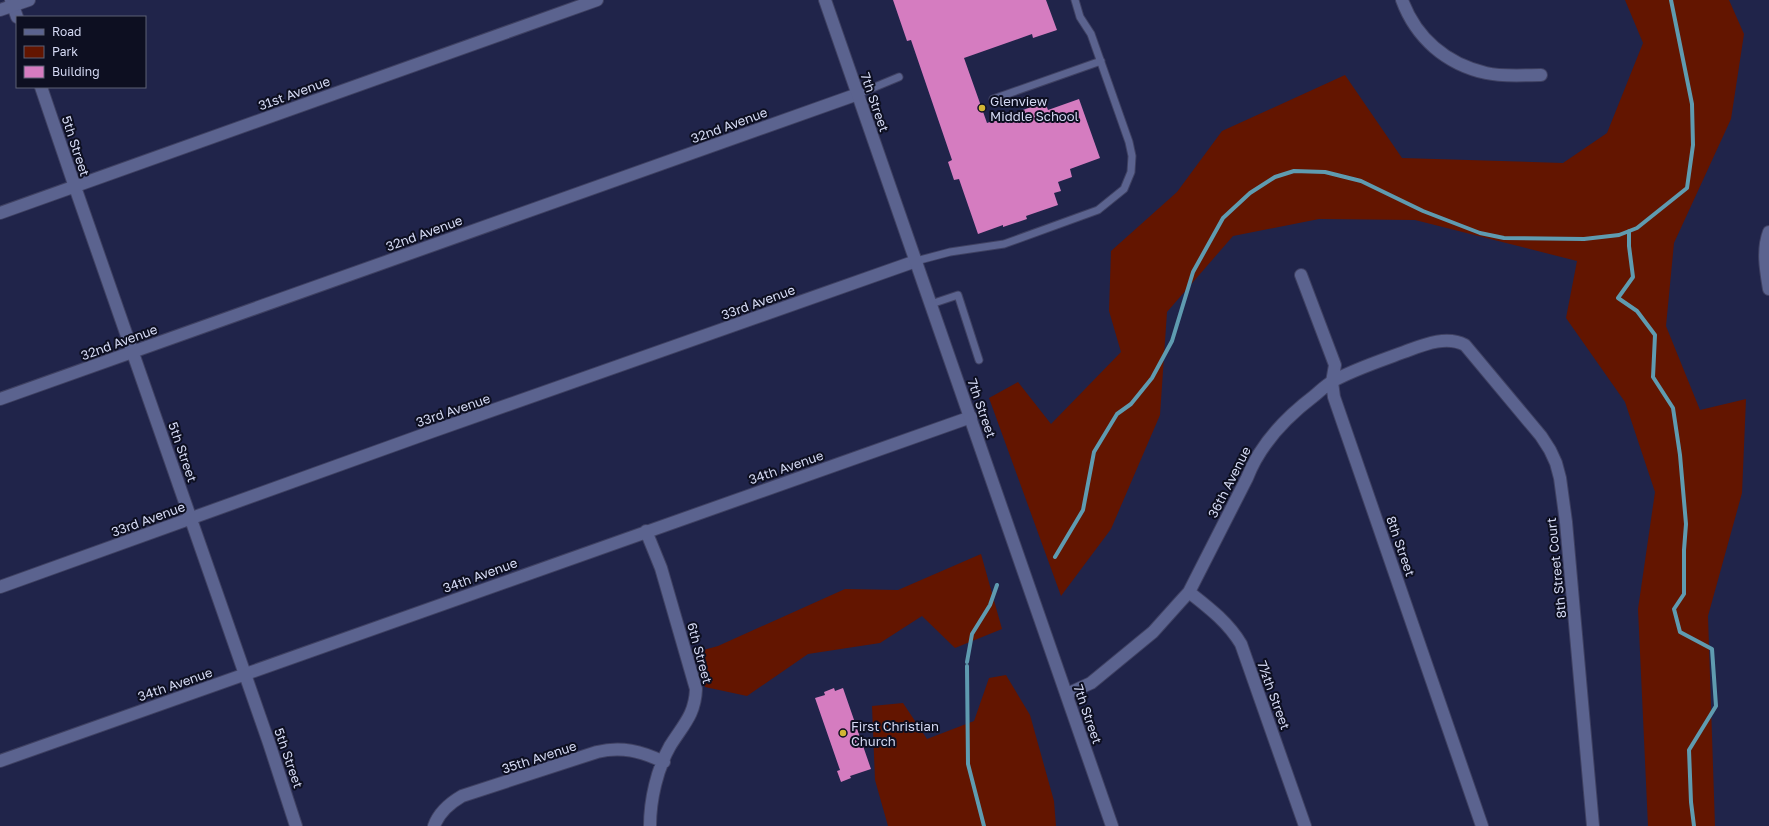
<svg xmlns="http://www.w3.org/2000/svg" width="1769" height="826" viewBox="0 0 1769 826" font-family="'Golos Text',sans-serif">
<rect width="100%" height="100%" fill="#20244a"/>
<!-- green -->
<path fill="#631500" d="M1625 0H1729L1744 34 1731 119 1674 243 1666 326 1700 410 1746 399 1742 493 1708 616 1715 826H1648L1638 609 1655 492 1625 402 1566 318 1577 261 1415 220 1319 219 1233 236 1167 312 1160 415 1111 529 1061 596 989 398 1018 382 1051 424 1121 352 1109 311 1111 251 1177 192 1222 131 1345 75 1402 158 1563 163 1607 133 1643 43Z
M981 554 1002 629 955 648 922 616 880 643 808 654 747 696 705 687 696 652 718 646 845 589 898 590Z
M1006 675 1030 715 1054 801 1056 826H888L875 780 872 706 903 703 927 739 974 721 989 678Z"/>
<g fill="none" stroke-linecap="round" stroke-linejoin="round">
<!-- stream -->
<path stroke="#5f9bb0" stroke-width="4" d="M1629 231V246L1633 277 1618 298 1637 311 1655 335 1653 377 1673 408 1680 455 1686 524 1684 550V594L1674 609 1680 632 1712 649 1716 706 1689 750 1691 802 1694 826
M1055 557 1083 510 1094 452 1117 414 1131 404 1152 378 1172 341 1193 272 1223 218 1250 193 1275 177 1294 171 1325 172 1361 181 1423 211 1480 233 1504 238 1584 239 1619 235 1637 228 1687 188 1693 145 1692 104 1671 0
M967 662 972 634 990 605 997 585
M967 666 968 764 984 826"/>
</g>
<!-- building -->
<path fill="#d57cc0" d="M893 0H1046L1057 30 1033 38 1032 34 964 58 987 123 1045 102 1048 110 1079 99 1100 158 1070 169 1072 177 1058 182 1061 191 1054 193 1058 205 1026 216 1027 219 1003 227V225L978 234 959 179 954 180 948 162 952 160 911 40 907 41Z
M834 688 835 691 843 688 871 769 850 776 851 778 841 782 837 771 840 770 815 698 825 695 824 692Z"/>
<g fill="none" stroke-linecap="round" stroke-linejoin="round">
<defs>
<path id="lane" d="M858 94 899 77
M993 99 1101 61
M916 261 950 252 1004 244 1098 210 1124 189 1131 172 1132 156 1129 142 1091 34 1080 17 1075 0
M931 304 958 295 979 360"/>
<path id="street" d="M11 0 17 17
M1402 0C1416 38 1446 64 1486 73 1503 77 1523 75 1541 75
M41 87 75 187 269 743 296 826
M0 213 597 0
M1769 232C1762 250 1766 271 1769 289
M1301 275 1335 365 1332 382 1334 397 1482 826
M0 399 858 94
M646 531 661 568 696 689C695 715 683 725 670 746 657 769 650 800 650 826
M0 587 428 433 916 261
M1189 592C1208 607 1228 622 1241 644L1305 826
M1067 694 1091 683 1153 632 1179 603 1189 592 1247 478C1260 444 1285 418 1314 396 1320 391 1326 385 1333 381 1355 369 1380 361 1404 352 1423 345 1446 335 1465 345L1541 436 1550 450 1556 463 1560 478 1566 522 1593 826
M0 761 971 417
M434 826C439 812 450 803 462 796L597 752C621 746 641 751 664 762"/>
<path id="secondary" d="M825 0 1112 826
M0 10 29 0"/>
</defs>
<!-- lane casing -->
<use href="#lane" stroke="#3f4162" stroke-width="9"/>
<!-- street casing -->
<use href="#street" stroke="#3f4162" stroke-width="14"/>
<!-- secondary casing -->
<use href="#secondary" stroke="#3f4162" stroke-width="14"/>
<!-- lane -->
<use href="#lane" stroke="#5b638f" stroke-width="7"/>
<!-- street -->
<use href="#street" stroke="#5b638f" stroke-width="12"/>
<!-- secondary -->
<use href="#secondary" stroke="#5b638f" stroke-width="12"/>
</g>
<!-- markers -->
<g fill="#d2b635" stroke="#0d0f21" stroke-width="1.5">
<circle cx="982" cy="108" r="4"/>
<circle cx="843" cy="733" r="4"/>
</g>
<g text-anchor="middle" stroke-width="4" stroke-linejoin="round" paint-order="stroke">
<!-- street labels -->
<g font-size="13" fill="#d4d9f3" stroke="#0d0f21">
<text transform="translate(294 93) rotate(-20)" y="5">31st Avenue</text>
<text transform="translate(875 102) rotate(71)" y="5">7th Street</text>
<text transform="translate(729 125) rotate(-20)" y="5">32nd Avenue</text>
<text transform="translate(76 146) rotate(72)" y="5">5th Street</text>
<text transform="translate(424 233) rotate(-20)" y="5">32nd Avenue</text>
<text transform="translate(758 302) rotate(-20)" y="5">33rd Avenue</text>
<text transform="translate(119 342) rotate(-20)" y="5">32nd Avenue</text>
<text transform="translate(982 408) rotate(71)" y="5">7th Street</text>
<text transform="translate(453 410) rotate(-19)" y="5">33rd Avenue</text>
<text transform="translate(183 452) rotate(71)" y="5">5th Street</text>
<text transform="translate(786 467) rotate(-19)" y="5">34th Avenue</text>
<text transform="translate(1229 482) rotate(-63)" y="5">36th Avenue</text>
<text transform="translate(148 519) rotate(-20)" y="5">33rd Avenue</text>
<text transform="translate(1401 546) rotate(71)" y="5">8th Street</text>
<text transform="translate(1556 568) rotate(-96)" y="5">8th Street Court</text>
<text transform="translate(480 575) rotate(-20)" y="5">34th Avenue</text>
<text transform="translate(700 653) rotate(75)" y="5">6th Street</text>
<text transform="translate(175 684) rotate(-19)" y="5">34th Avenue</text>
<text transform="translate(1274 695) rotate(70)" y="5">7½th Street</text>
<text transform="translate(1088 714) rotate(71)" y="5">7th Street</text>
<text transform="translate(539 757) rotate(-18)" y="5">35th Avenue</text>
<text transform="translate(289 758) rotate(71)" y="5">5th Street</text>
</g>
<!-- poi labels -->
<g font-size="13" fill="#d4d9f3" stroke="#0d0f21" text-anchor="start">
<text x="990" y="106">Glenview<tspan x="990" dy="15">Middle School</tspan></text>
<text x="851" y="731">First Christian<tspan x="851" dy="15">Church</tspan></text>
</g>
</g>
<!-- legend -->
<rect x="16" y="16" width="130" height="72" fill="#0d0f21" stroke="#5d6075"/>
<rect x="24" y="29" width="20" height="6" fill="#5b638f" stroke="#5d6075"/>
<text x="52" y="36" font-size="12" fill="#d4d9f3">Road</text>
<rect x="24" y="46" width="20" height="12" fill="#631500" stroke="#5d6075"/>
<text x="52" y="56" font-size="12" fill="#d4d9f3">Park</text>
<rect x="24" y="66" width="20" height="12" fill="#d57cc0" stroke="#5d6075"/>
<text x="52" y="76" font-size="12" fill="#d4d9f3">Building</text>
</svg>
